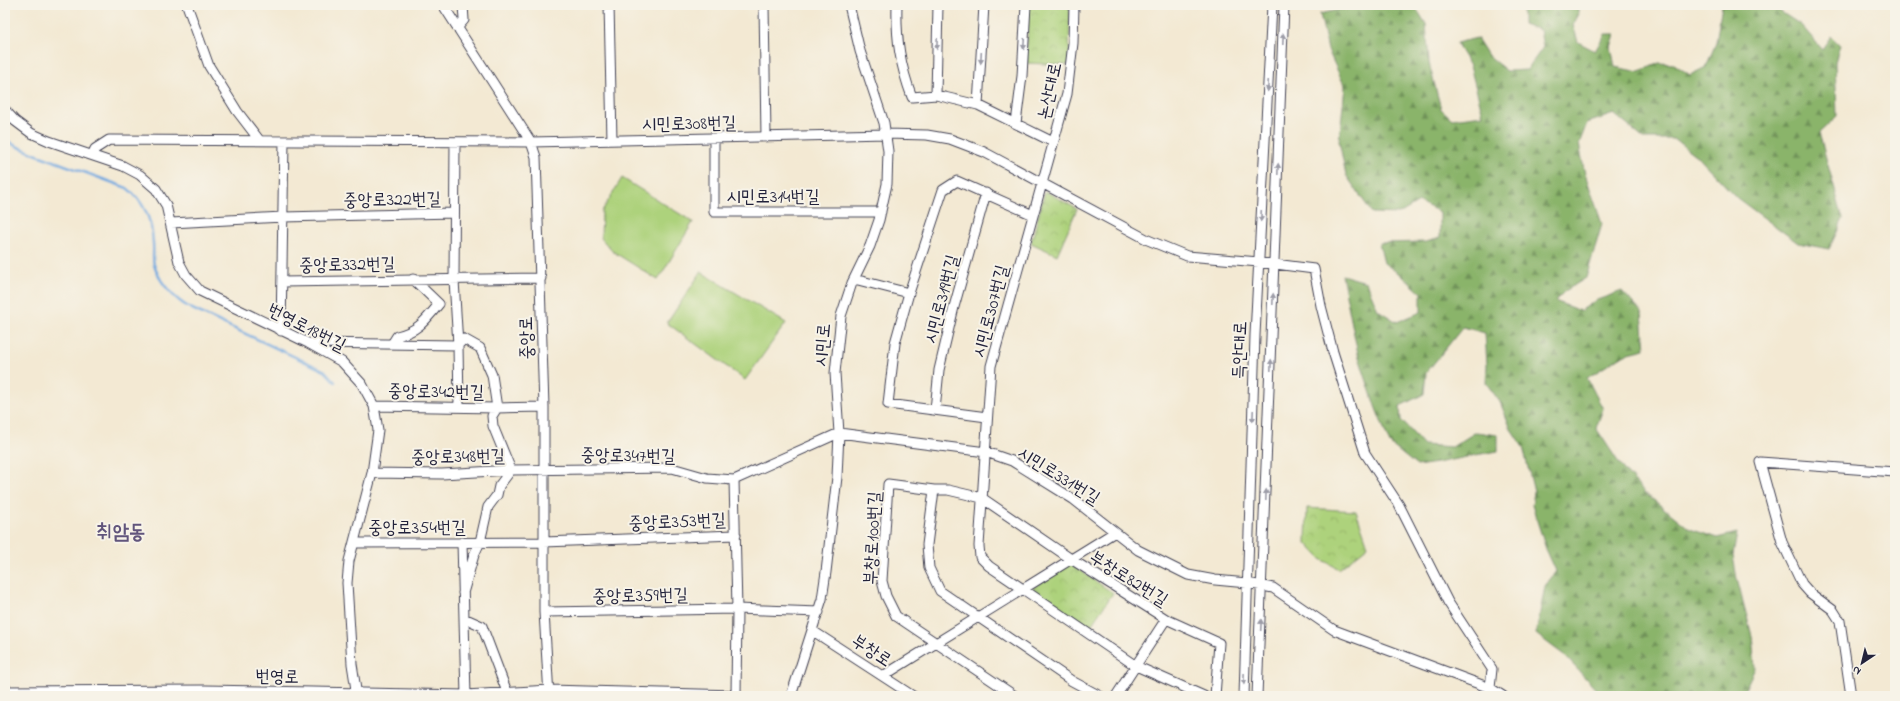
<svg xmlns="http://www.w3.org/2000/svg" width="1900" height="701" viewBox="0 0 1900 701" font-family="'Indie Flower','Poor Story',sans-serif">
<defs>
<pattern id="forest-firs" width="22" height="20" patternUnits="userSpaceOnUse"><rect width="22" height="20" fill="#8ab46b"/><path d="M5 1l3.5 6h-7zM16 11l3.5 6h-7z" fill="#709259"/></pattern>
<pattern id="park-crowns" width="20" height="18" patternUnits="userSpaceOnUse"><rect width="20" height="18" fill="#add27b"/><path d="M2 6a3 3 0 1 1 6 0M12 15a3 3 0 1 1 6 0" fill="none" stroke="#95b46b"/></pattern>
</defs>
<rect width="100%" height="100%" fill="#f7f3e8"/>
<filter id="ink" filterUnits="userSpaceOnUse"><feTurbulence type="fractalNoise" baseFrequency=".025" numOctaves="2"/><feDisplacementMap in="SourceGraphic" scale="8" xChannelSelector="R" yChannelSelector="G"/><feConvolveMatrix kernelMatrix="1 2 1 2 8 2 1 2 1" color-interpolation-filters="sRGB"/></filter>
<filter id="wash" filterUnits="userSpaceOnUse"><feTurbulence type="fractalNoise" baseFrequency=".012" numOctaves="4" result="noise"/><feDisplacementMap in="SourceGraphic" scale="16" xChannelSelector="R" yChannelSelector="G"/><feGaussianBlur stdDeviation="0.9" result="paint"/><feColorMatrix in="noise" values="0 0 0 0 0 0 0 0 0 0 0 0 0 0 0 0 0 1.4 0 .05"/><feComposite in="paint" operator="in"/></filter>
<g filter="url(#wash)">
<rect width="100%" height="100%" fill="#f3e9d3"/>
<!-- green -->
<path fill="#add27b" stroke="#687a5b" d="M622 178 693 222 658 280 612 251 601 238 602 211Z
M701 272 786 323 745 380 667 323Z"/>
<!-- forest -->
<path fill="url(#forest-firs)" stroke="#566b53" d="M1359 5H1414L1426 24 1429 63 1441 109 1452 119 1483 115 1470 66 1456 43 1477 38 1489 57 1507 71 1527 70 1543 47 1540 30 1523 24V5H1576L1579 14 1573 25 1578 42 1595 51 1605 34H1615L1611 47 1615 67 1639 72 1659 63 1674 64 1690 75 1706 67 1716 43 1722 5H1770L1801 25 1822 49 1831 36 1840 45 1835 62 1837 116 1819 133 1843 219 1829 249 1798 243 1737 198 1699 158 1674 139H1644L1614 114 1587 123 1579 144 1585 174 1602 224 1586 278 1565 291 1555 301 1580 311 1597 300 1622 291 1642 313 1645 349 1625 354 1587 378 1603 409 1596 428 1623 469 1646 494 1690 529 1717 538 1737 533 1733 556 1737 579 1752 636 1755 668 1745 689 1726 696H1602L1564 655 1536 634 1545 586 1556 571 1546 549 1532 505 1534 492 1523 447 1511 429 1500 402 1486 383 1487 365 1485 333 1463 327 1426 373 1424 394 1400 406 1401 420 1424 445 1452 447 1476 432 1498 435V451C1471 455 1444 463 1417 466L1390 444 1375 406 1358 354 1342 275 1366 282 1378 310 1397 322 1421 312V293L1401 275 1384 263 1379 243 1426 242 1440 238V212L1419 202 1399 214 1372 213 1346 175 1339 141 1345 87 1328 50 1320 14Z"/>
<!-- park -->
<path fill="url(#park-crowns)" stroke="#687a5b" d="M1029 5 1070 6 1069 65 1026 63Z
M1045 191 1077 209 1057 255 1031 243Z
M1307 508 1356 511 1368 546 1339 569 1321 559 1306 543Z
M1069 563 1113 593 1088 630 1029 590Z"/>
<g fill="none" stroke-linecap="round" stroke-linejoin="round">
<!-- stream -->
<path stroke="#72a9e0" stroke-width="2.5" d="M5 139 14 145 35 154 127 188C145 202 152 220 153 243 154 250 152 258 154 265 160 283 174 299 190 308L325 371 335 382"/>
</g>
</g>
<g filter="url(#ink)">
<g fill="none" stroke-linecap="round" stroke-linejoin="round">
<defs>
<path id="minor" d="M187 5 209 66 237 111 260 141
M443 5 531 142 536 157 544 407V612L549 696
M609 5 612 140
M764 5 766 137
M897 5C896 39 900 65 912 97L936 95 978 105 1053 142
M1074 5 1073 43 1067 94 991 366 979 546 980 557 989 566 1136 666 1204 696
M457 28 464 20 463 5
M936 95 938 5
M978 105 984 5
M5 110 15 121 31 133 49 141 123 166 140 175 156 189 166 205 179 262 186 275 200 291 308 343 342 362 362 384 374 406 378 430 372 473 349 561 347 583 352 664 357 696
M1016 123 1022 76 1026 5
M714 138V212H881
M455 142 454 280 458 345 459 406
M92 155 95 149 109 140 531 142 886 134 927 135 950 139 984 152 1148 240 1187 256 1259 262 1314 269 1321 306 1333 352 1365 453 1399 505 1448 602 1492 669 1490 688 1334 630 1273 588 1247 583 1215 580 1188 575 1138 550 1073 499 1012 461 986 452 839 433
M171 223 283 217 454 213
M854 279 909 293
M282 282 541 278
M281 331 284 141
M310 343 458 345
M392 344 397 336C418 331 425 321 439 304L413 279
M458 345 464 339 480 348 492 375 497 408 492 416 493 426 511 470 499 486 497 495 488 507 480 542 474 555 463 593
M374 406 497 408 544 407
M935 410 939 370 954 307 986 193
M987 417 888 404 895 343 909 293 943 190 957 181 1033 215
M372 473 442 474 511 470 672 468 707 478 734 480 839 433
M734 480 737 609 736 696
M934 490 927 545 929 568 940 591 1072 681 1100 696
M462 542 466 696
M354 543 544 542 736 535
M544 612 737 609 819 612
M464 618 482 626 507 692
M813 631 913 696
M883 676 1115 532
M1490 688 1503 696
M5 691 205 690 466 695 549 690 736 695
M791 696 822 599 826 572 837 477 839 433 835 373 841 316 852 283 870 246 879 220 887 184 888 151 884 123 860 51 849 5
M1015 696 896 616 886 596 882 581 888 484 934 490H948L982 498 1071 559 1166 619 1219 643 1215 696
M1116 696 1166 619
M1244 696 1255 335 1272 5
M1257 696 1284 5
M1851 696 1840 621 1833 610 1810 593 1802 584 1782 542 1760 462 1895 472"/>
</defs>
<!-- minor casing -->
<use href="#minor" stroke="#414052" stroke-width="11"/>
<!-- minor -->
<use href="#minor" stroke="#fff" stroke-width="9"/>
</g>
<!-- one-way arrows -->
<defs><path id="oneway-solid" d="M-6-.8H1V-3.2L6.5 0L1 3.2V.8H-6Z"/></defs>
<g fill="#9c9ca7">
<use href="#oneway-solid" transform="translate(1283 39) rotate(-88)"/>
<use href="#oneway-solid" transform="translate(937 44) rotate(92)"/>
<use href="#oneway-solid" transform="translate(1024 44) rotate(93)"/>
<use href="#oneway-solid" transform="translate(981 58) rotate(93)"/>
<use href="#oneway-solid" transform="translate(1268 86) rotate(93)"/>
<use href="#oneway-solid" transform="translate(1278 169) rotate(-88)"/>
<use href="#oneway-solid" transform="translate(1261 216) rotate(93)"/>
<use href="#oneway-solid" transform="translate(1273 299) rotate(-88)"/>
<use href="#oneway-solid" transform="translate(1271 365) rotate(-88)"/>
<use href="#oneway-solid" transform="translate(1253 416) rotate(92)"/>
<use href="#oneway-solid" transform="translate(1266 495) rotate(-88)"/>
<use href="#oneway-solid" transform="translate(1261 625) rotate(-87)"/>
<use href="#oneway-solid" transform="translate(1244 679) rotate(91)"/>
</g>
</g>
<g text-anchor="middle" stroke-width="4" stroke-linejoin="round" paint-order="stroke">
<!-- street labels -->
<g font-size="18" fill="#22223b" stroke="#f7f3e8">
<text transform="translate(1049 91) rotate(-78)" y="6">논산대로</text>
<text transform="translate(689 123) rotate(-1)" y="6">시민로308번길</text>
<text x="773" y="202">시민로314번길</text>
<text transform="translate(392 199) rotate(-1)" y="6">중앙로322번길</text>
<text transform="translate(347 264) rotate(-1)" y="6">중앙로332번길</text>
<text transform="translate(941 299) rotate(-75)" y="6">시민로319번길</text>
<text transform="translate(990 311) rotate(-75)" y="6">시민로307번길</text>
<text transform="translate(307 327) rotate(27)" y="6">번영로18번길</text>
<text transform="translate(526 338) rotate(-91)" y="6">중앙로</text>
<text transform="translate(822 345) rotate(-85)" y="6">시민로</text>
<text transform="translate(1239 350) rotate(-88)" y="6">득안대로</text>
<text transform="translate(436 391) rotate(1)" y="6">중앙로342번길</text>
<text transform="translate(628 455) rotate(1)" y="6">중앙로347번길</text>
<text transform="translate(458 456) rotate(-1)" y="6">중앙로348번길</text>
<text transform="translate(1059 475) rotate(32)" y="6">시민로331번길</text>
<text transform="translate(677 521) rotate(-2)" y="6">중앙로353번길</text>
<text x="417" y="533">중앙로354번길</text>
<text transform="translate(872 538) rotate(-87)" y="6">부창로100번길</text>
<text transform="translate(1129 578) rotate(32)" y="6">부창로82번길</text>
<text transform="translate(640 595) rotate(-1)" y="6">중앙로359번길</text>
<text transform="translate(872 650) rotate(33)" y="6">부창로</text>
<text transform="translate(277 676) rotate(1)" y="6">번영로</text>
</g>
<!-- quarter labels -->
<g font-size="20" font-weight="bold" fill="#61557c" stroke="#f7f3e8">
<text x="121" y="538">취암동</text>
</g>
</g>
<!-- margin -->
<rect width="1900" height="701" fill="none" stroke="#f7f3e8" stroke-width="20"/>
<!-- north arrow -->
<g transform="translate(1862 663) rotate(215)" stroke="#f7f3e8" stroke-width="3" paint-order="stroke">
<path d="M0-3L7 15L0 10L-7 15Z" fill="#22223b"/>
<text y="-6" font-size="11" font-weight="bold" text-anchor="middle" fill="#22223b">N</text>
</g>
</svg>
